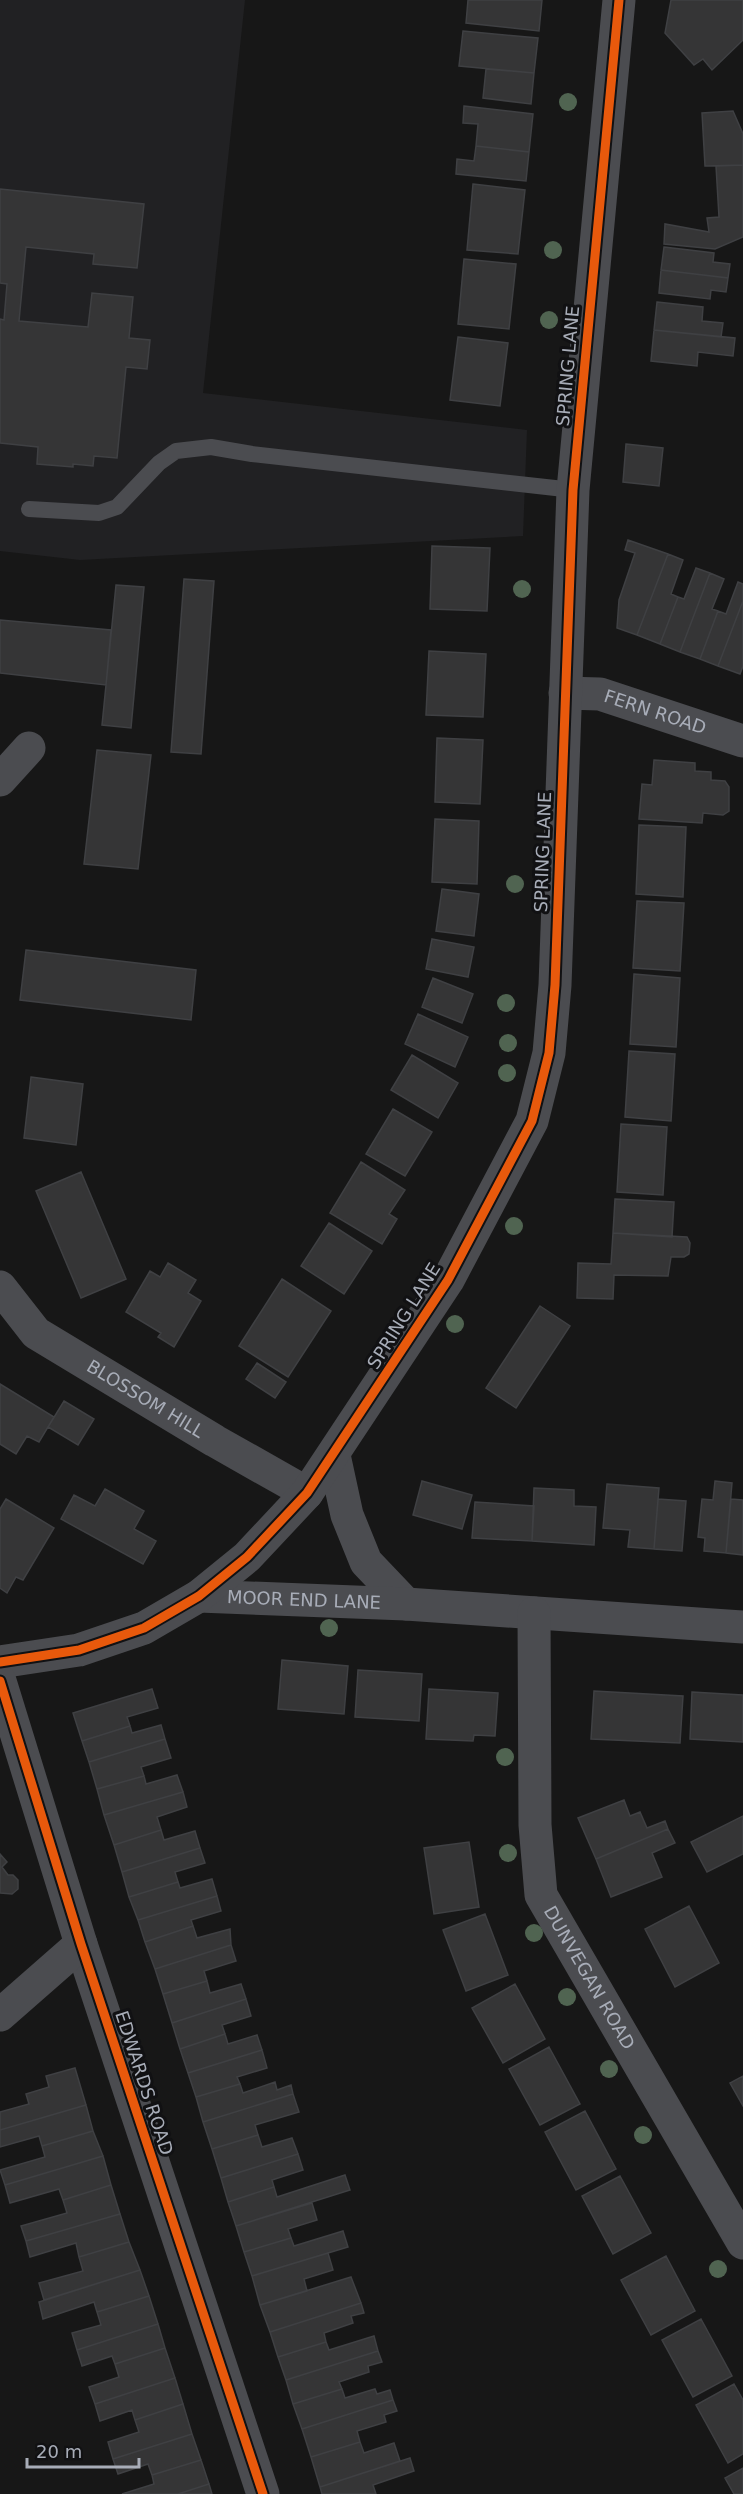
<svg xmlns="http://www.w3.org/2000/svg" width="743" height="2494" viewBox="0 0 743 2494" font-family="'DejaVu Sans',sans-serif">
<rect width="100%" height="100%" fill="#171717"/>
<!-- built -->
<path fill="#212123" d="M0 0H245L203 393 527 430 523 536 80 560 0 551Z"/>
<!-- building -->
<path fill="#353536" stroke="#3f4043" stroke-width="1.5" d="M468 0H542L539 31 466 23Z
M671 0H743V40L712 70 703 59 694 65 665 33Z
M463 31 538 38 534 73 459 66Z
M486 69 534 73 531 104 483 98Z
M464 106 533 114 529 152 476 146 478 124 463 123Z
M733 111 743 134V165L705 166 702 113Z
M476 146 529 152 526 181 456 174 457 159 474 161Z
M743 165V237L715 249 664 244 665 224 709 232 707 218 719 217 716 166Z
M473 184 525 190 518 254 467 250Z
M0 189 144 204 137 268 93 264 94 254 26 247 19 321 88 327 92 293 133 297 129 338 150 340 147 369 126 367 117 458 94 456 93 466 73 464V467L37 464 38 447 0 443V319L4 320 7 284 0 283Z
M664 247 714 253 713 262 730 264 728 278 661 270Z
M464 259 516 264 509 329 458 324Z
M661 270 728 278 726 292 711 290 710 299 659 293Z
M657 302 703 307 702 321 723 323 721 337 654 330Z
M654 330 735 338 733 356 698 352 697 366 651 361Z
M458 337 508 343 500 406 450 400Z
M626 444 663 448 659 486 623 482Z
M628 540 668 554 637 635 617 628 619 600 635 553 625 550Z
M432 546 490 548 487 611 430 609Z
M668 554 683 560 671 594 678 597 660 644 637 635Z
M696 568 710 573 680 652 660 644 678 597 684 599Z
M710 573 724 579 712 609 718 611 700 659 680 652Z
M184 579 214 581 201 754 171 752Z
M738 582 743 584V601L718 666 700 659 718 611 726 614Z
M116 585 144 587 131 728 102 725Z
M743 601V666L740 674 718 666Z
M0 620 111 630 106 685 0 673Z
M429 651 486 654 483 717 426 715Z
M437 738 483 740 480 804 435 802Z
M97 750 151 755 138 869 84 864Z
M654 760 695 763V771L711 772V780L725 781 729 787V811L723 815 703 813 702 823 639 819 642 784 652 785Z
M435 819 479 821 477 884 432 882Z
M639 825 686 827 683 897 636 894Z
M442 889 479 894 474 936 436 931Z
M637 901 684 903 680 971 633 968Z
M432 939 474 947 468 977 426 969Z
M26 950 196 970 191 1020 20 1000Z
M634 974 680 978 676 1047 630 1044Z
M433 978 473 994 462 1023 422 1007Z
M418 1014 468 1037 455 1067 405 1044Z
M629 1051 675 1054 671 1121 625 1117Z
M412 1055 458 1083 438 1118 391 1090Z
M31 1077 83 1084 76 1145 24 1138Z
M393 1109 432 1132 405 1176 366 1154Z
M621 1124 667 1127 663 1195 617 1192Z
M361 1162 405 1190 389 1214 397 1219 382 1244 330 1213Z
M81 1172 126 1279 81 1298 36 1191Z
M615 1199 674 1202 672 1237 613 1233Z
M329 1223 372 1251 344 1294 301 1266Z
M613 1233 687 1237 690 1243 689 1254 684 1257H671L668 1276 614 1275 613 1299 577 1298 578 1263 611 1264Z
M168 1263 196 1280 188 1293 201 1301 174 1347 158 1337 161 1333 126 1312 150 1271 160 1277Z
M282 1279 331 1311 288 1377 239 1346Z
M540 1306 570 1326 516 1408 486 1388Z
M257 1363 286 1382 275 1398 246 1379Z
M0 1384 54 1417 39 1442 27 1436 16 1454 0 1444Z
M64 1401 94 1419 78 1445 48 1427Z
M422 1481 472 1495 462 1529 413 1515Z
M715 1481 732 1483 726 1553 704 1551 705 1538 698 1537 702 1499 713 1500Z
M607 1484 659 1488 654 1549 628 1547 630 1530 603 1528Z
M534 1488 574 1490V1506L596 1507 594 1545 532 1541Z
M105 1489 144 1511 134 1529 156 1541 143 1564 61 1519 74 1495 95 1506Z
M6 1499 54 1528 23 1580 16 1577 7 1593 0 1588V1509Z
M658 1499 686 1501 682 1551 654 1549Z
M731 1499 743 1500V1555L726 1553Z
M475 1502 534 1506 532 1541 472 1538Z
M282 1660 348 1666 344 1714 278 1709Z
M358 1670 422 1674 419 1721 355 1717Z
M152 1689 158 1708 127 1717 130 1726 82 1741 73 1713Z
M429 1689 498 1693 495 1736 474 1735 473 1741 426 1739Z
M594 1691 683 1696 680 1743 591 1739Z
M692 1692 743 1695V1742L690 1739Z
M161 1725 165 1739 89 1762 82 1741 130 1726 132 1733Z
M165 1739 171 1758 141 1767 144 1776 97 1789 89 1762Z
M177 1775 183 1792 104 1815 97 1789 144 1776 146 1784Z
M183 1792 187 1807 157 1817 161 1830 114 1845 104 1815Z
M624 1800 630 1816 640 1812 647 1828 665 1821 668 1829 596 1859 578 1818Z
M743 1816V1854L707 1872 691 1842Z
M668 1829 675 1843 652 1853 662 1877 611 1897 596 1859Z
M161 1830 164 1840 195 1831 200 1848 122 1872 114 1845Z
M469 1842 479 1907 434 1914 424 1848Z
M200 1848 205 1863 175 1872 178 1882 129 1897 122 1872Z
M0 1854 7 1862 2 1867 8 1875H13L18 1880V1889L12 1894 0 1893Z
M212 1879 217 1896 138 1920 129 1897 178 1882 180 1888Z
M217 1896 221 1911 191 1920 193 1926 145 1942 138 1920Z
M689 1906 719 1963 675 1987 645 1929Z
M485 1914 508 1975 466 1991 443 1930Z
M193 1926 197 1938 230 1929 231 1945 155 1969 145 1942Z
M231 1945 236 1961 204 1971 207 1981 163 1994 155 1969Z
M207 1981 210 1993 241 1984 246 1999 172 2023 163 1994Z
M515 1984 545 2039 503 2063 472 2008Z
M246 1999 251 2016 222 2025 225 2034 180 2049 172 2023Z
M225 2034 228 2044 257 2035 262 2050 188 2073 180 2049Z
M549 2047 580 2104 540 2125 509 2069Z
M262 2050 267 2068 237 2077 240 2084 196 2097 188 2073Z
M75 2068 86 2105 0 2130V2112L29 2104 26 2094 49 2087 46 2076Z
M743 2076V2106L730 2083Z
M275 2082 277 2090 291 2085 293 2094 203 2122 196 2097 240 2084 243 2093Z
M293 2094 299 2112 255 2125 258 2135 212 2149 203 2122Z
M86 2105 93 2131 42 2146 39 2136 0 2147V2130Z
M585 2111 616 2169 576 2190 545 2132Z
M93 2131 103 2156 5 2185 0 2170 45 2157 42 2146Z
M258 2135 262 2147 292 2138 298 2154 221 2178 212 2149Z
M298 2154 303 2170 272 2180 274 2187 228 2202 221 2178Z
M103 2156 111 2185 63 2200 59 2189 10 2203 5 2185Z
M345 2175 350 2190 236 2226 228 2202 274 2187 277 2197Z
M620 2176 651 2233 613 2254 582 2196Z
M111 2185 120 2214 26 2241 21 2226 67 2213 63 2200Z
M312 2203 317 2220 288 2229 291 2238 244 2252 236 2226Z
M120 2214 129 2242 79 2257 76 2243 30 2257 26 2241Z
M343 2231 348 2247 252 2276 244 2252 291 2238 294 2246Z
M129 2242 140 2270 44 2300 39 2283 83 2271 79 2257Z
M328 2253 333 2270 304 2279 307 2291 260 2305 252 2276Z
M666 2256 695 2311 651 2335 621 2280Z
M140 2270 149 2296 97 2312 94 2302 43 2319 39 2302Z
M351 2277 361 2303 270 2332 260 2305Z
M149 2296 158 2324 77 2350 72 2333 101 2325 97 2312Z
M361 2303 364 2313 351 2316 353 2323 324 2333 326 2342 278 2357 270 2332Z
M701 2319 732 2376 693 2397 662 2340Z
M158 2324 165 2348 115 2364 112 2356 82 2366 77 2350Z
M374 2336 378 2351 286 2380 278 2357 326 2342 329 2350Z
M165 2348 175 2378 95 2404 89 2387 119 2377 115 2364Z
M378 2351 382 2362 368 2366 369 2372 339 2382 342 2389 293 2404 286 2380Z
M175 2378 183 2404 135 2420 132 2410 100 2421 95 2404Z
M734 2384 743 2400V2454L728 2463 696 2405Z
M342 2389 345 2398 375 2389 377 2394 390 2390 393 2400 302 2429 293 2404Z
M393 2400 397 2411 384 2415 386 2422 357 2431 360 2442 311 2457 302 2429Z
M183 2404 192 2434 113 2459 108 2442 139 2432 135 2420Z
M192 2434 201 2460 152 2475 148 2464 118 2474 113 2459Z
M360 2442 364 2453 394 2443 400 2461 320 2487 311 2457Z
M410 2458 414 2471 373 2485 376 2494H322L320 2487Z
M201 2460 209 2484 178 2494H122L154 2484 152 2475Z
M743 2468V2494H734L725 2478Z
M209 2484 212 2494H178Z"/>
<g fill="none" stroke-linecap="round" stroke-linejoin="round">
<!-- service -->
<path stroke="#4b4c50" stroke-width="16" d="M29 509 99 513 117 507 159 463 176 451 211 447 252 454 573 490"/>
<!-- minor -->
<g stroke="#4b4c50" stroke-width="33">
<path id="s1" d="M565 693 600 694 743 741"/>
<path d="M0 780 29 748"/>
<path id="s2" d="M0 1287 36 1333 215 1441 307 1493"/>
<path d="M334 1455 347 1515 366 1562 406 1604"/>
<path id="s3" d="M199 1596 406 1604 743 1627"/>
<path id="s4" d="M534 1613 535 1825 541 1895 743 2243"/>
<path d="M0 1662 79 1650 144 1628 199 1596 247 1557 307 1493 448 1280 532 1121 549 1053 555 985 573 490 619 0"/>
<path d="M0 1681 81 1944 263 2494"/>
<path d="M0 2015 81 1944"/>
</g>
<defs>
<path id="cycleway" d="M0 1662 79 1650 144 1628 199 1596 247 1557 307 1493 448 1280 532 1121 549 1053 555 985 573 490 619 0
M0 1681 81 1944 263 2494"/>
</defs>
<!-- cycleway casing -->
<use href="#cycleway" stroke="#111113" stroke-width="13"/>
<!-- cycleway -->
<use href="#cycleway" stroke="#e8590c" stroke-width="9"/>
</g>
<!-- trees -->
<g fill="#506451">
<circle cx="568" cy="102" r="9"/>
<circle cx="553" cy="250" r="9"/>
<circle cx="549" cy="320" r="9"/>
<circle cx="522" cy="589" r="9"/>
<circle cx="515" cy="884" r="9"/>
<circle cx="506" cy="1003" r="9"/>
<circle cx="508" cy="1043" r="9"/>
<circle cx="507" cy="1073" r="9"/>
<circle cx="514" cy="1226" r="9"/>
<circle cx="455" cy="1324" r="9"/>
<circle cx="329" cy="1628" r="9"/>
<circle cx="505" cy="1757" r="9"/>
<circle cx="508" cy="1853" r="9"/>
<circle cx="534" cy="1933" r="9"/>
<circle cx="567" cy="1997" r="9"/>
<circle cx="609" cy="2069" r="9"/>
<circle cx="643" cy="2135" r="9"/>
<circle cx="718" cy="2269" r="9"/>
</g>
<g text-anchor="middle" stroke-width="6" stroke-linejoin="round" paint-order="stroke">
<!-- street labels -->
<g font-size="18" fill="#a8adb8" stroke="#111113">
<text transform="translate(568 366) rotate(-85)" y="6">SPRING LANE</text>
<text dy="6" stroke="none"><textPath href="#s1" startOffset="93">FERN ROAD</textPath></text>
<text transform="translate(543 852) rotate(-88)" y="6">SPRING LANE</text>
<text transform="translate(404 1316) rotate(-58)" y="6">SPRING LANE</text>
<text dy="6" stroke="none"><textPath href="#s2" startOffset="186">BLOSSOM HILL</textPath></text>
<text dy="6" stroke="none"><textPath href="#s3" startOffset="105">MOOR END LANE</textPath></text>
<text dy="6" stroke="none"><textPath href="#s4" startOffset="378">DUNVEGAN ROAD</textPath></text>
<text transform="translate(144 2083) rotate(72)" y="6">EDWARDS ROAD</text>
</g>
</g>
<!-- scale -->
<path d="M27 2458v9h112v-9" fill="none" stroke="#a8adb8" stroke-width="3"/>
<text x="36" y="2458" font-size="18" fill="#a8adb8" stroke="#111113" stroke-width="4.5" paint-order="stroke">20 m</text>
</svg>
